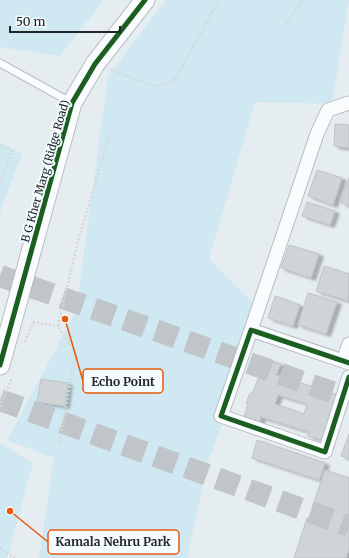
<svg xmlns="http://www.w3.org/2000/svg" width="349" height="558" viewBox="0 0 349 558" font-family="Merriweather,serif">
<defs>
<filter id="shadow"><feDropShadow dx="4.5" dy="2.5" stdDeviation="1" flood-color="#0004"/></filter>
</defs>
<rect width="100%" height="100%" fill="#e6edf0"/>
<!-- green -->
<path fill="#cfe8f2" d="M0 0H104L60 56 0 47Z
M166 0H349L332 104 255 102 209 259 264 313 209 459 187 558H39L54 458 7 440 76 311 108 76Z
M0 142 22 153 0 213Z
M0 443 33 463 7 558H0Z"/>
<!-- building -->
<path fill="#cfd5d7" stroke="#bec4c6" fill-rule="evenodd" filter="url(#shadow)" d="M335 124 349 125V148L334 146Z
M317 170 342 178 333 205 308 196Z
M349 178V206L341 203Z
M307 202 335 211 330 225 302 216Z
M289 245 319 254 311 278 281 268Z
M324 266 349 274 348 301 316 291Z
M308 293 337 302 326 334 298 325Z
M275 296 300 305 293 326 268 318Z
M266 359 281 364 276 375 338 395 322 440 308 436 309 432 261 417 260 422 244 416 248 404 246 403 250 393 252 394ZM278 395 307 404 304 414 275 404Z
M41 379 68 383 65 406 37 402Z
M349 434V458L341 456Z
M257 440 325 463 319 480 252 458Z
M325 470 349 478V549L346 558H294L307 518 323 523 327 513 312 508Z"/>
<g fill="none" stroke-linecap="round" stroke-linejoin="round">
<!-- highway-tunnel -->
<path stroke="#bfc5c8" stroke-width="22" stroke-dasharray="22 11" stroke-linecap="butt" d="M0 276 349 398
M0 400 349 526"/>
<defs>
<path id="lane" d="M0 63 72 103"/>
<path id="street" d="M251 330 317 134 328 110 349 103
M343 361 349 344
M349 363 251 330 221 416 325 452 349 377"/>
<path id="secondary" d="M0 365 72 103 95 64 145 0"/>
</defs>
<!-- lane casing -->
<use href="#lane" stroke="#b8bec0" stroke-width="9"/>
<!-- street casing -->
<use href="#street" stroke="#b8bec0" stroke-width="15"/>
<!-- secondary casing -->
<use href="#secondary" stroke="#b8bec0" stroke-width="21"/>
<!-- path -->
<path stroke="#d5d7d8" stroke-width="2.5" stroke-dasharray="2 2" stroke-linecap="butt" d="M286 23 303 0
M111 70 155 86 174 81 219 0
M0 145 12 151 0 185
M33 322 58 326
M25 342 33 322
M0 407 12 377
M59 443 76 354 58 326 77 245 110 133
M0 548 15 558"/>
<!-- lane -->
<use href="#lane" stroke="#fbfcfd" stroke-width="7"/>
<!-- street -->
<use href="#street" stroke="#fbfcfd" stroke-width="13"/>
<!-- secondary -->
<use href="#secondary" stroke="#fbfcfd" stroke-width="19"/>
<defs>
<path id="cycleway" d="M349 363 251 330 221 416 325 452 349 377
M0 365 72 103 95 64 145 0"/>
</defs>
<!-- cycleway casing -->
<use href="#cycleway" stroke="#f3fbfe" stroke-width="8"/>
<!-- cycleway -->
<use href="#cycleway" stroke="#1b5e20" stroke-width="5"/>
</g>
<g text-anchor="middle" stroke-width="4" stroke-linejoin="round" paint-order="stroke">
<!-- street labels -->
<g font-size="11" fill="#222628" stroke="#f3fbfe">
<text transform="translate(45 171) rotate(-74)" y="4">B G Kher Marg (Ridge Road)</text>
</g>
</g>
<!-- callouts -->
<path fill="none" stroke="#e8590c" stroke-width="1.5" d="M65 319L83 381M10 511L48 542"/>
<g fill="#e8590c" stroke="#f3fbfe" stroke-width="1.5">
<circle cx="65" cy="319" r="4"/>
<circle cx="10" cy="511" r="4"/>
</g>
<g fill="#f3fbfe" stroke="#e8590c" stroke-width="1.5">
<rect x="83" y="369" width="80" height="24" rx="4"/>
<rect x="48" y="530" width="131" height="24" rx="4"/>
</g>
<g font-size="12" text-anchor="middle" font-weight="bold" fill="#222628">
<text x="123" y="386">Echo Point</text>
<text x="113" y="546">Kamala Nehru Park</text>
</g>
<!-- scale -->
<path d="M10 26v6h110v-6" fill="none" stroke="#222628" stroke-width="2"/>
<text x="16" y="26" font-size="12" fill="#222628" stroke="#f3fbfe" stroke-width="3" paint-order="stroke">50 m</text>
</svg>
